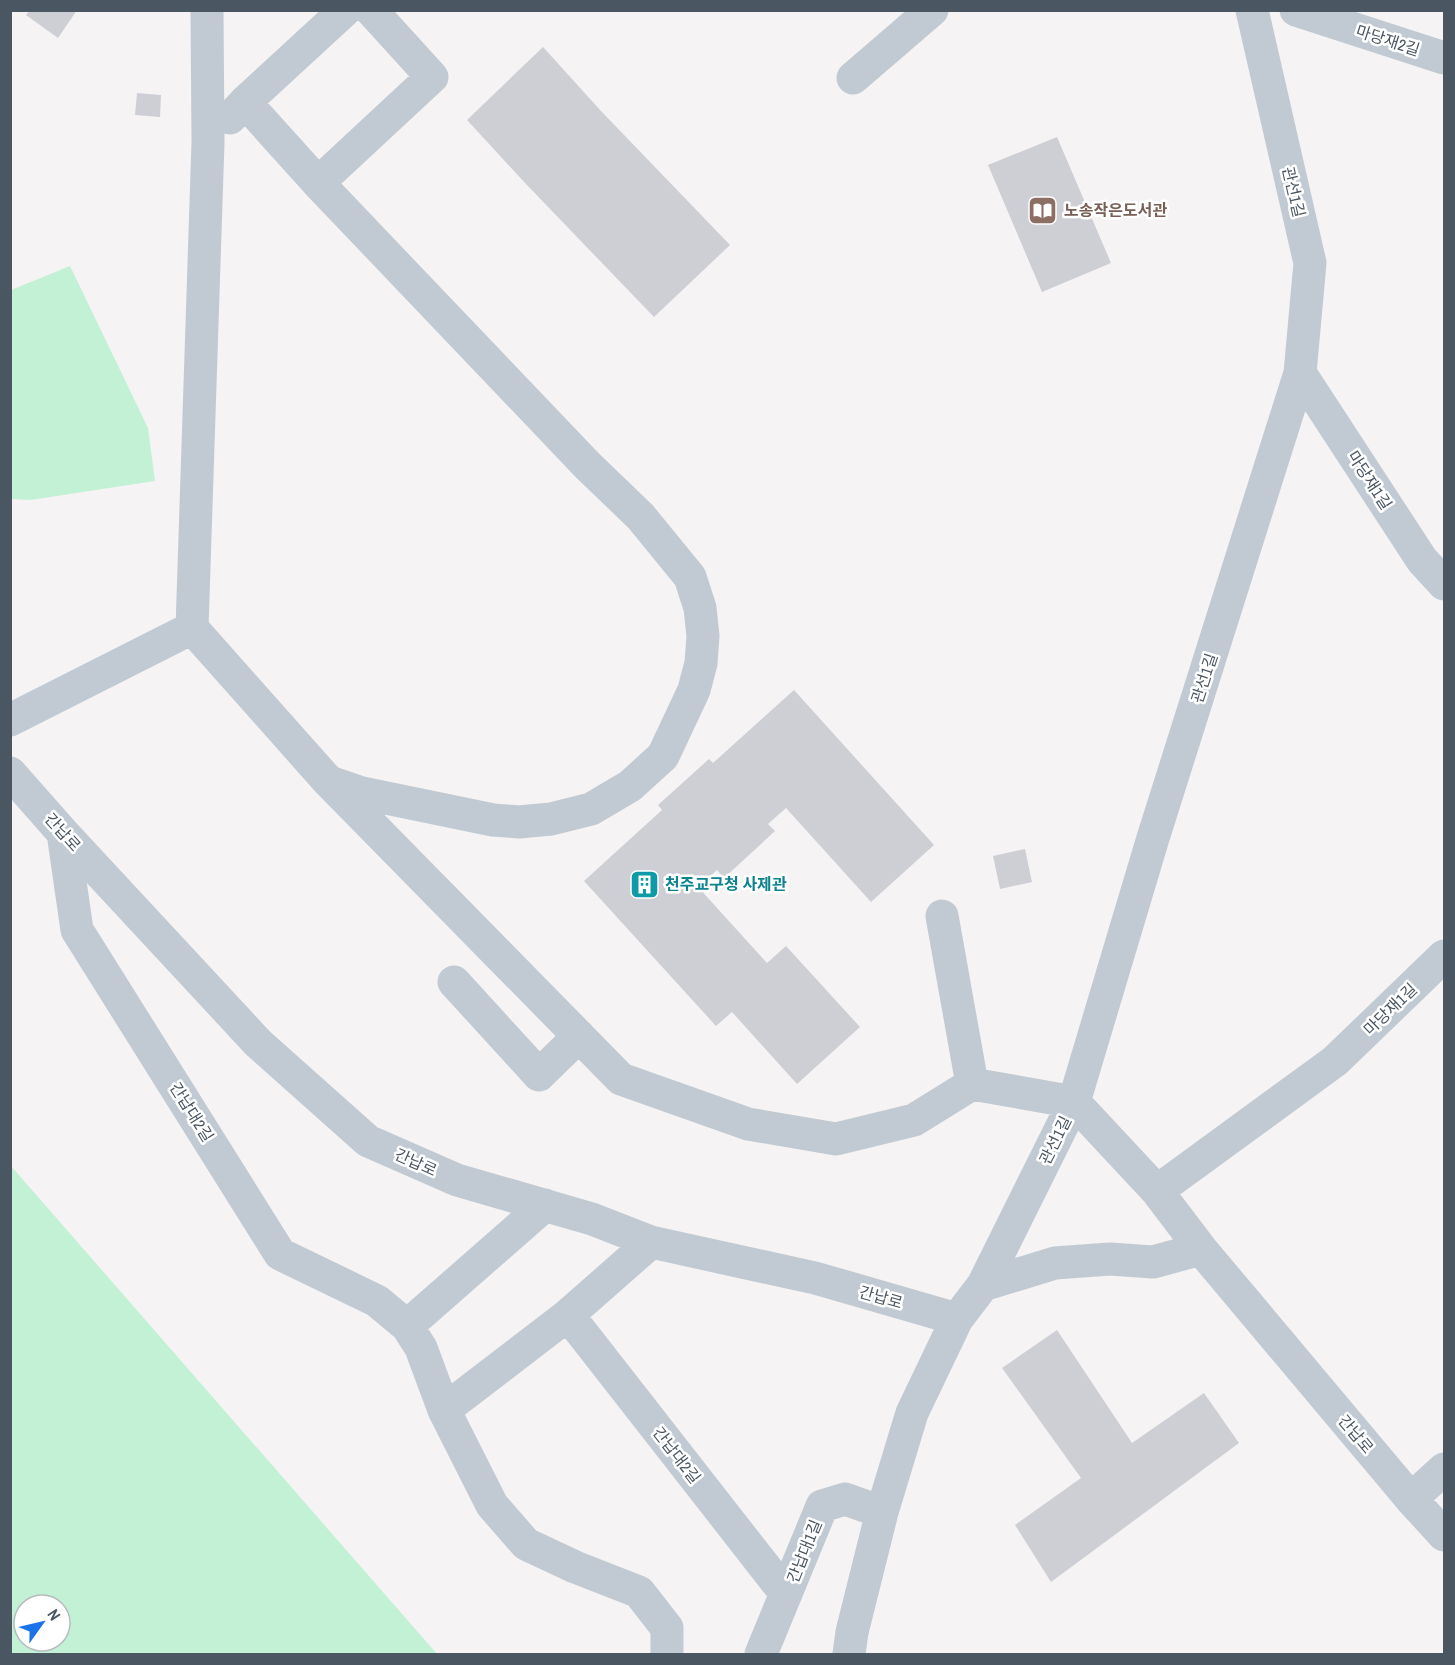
<svg xmlns="http://www.w3.org/2000/svg" width="1455" height="1665" viewBox="0 0 1455 1665" font-family="'Archivo Narrow','Noto Sans KR',sans-serif">
<rect width="100%" height="100%" fill="#f5f3f3"/>
<!-- green -->
<path fill="#c3f1d5" fill-rule="evenodd" d="M70 266 148 428 155 481 30 500 11 499V290Z
M10 1166H11L437 1654H11ZM24 1605H60V1641H24Z"/>
<!-- building -->
<path fill="#cdcfd5" d="M30 10H77L58 38 26 15Z
M543 47 601 111 730 245 654 317 526 184 467 120Z
M137 93 161 95 160 117 135 115Z
M1057 137 1111 263 1042 292 988 165Z
M794 690 934 845 871 902 786 808 768 824 775 831 724 878 717 870 698 887 767 963 786 946 860 1027 797 1084 732 1012 716 1026 584 881 662 810 658 805 709 759 713 763Z
M1025 849 1032 882 1000 889 993 856Z
M1057 1330 1132 1443 1204 1393 1239 1443 1051 1582 1015 1525 1081 1478 1002 1368Z"/>
<g fill="none" stroke-linecap="round" stroke-linejoin="round">
<!-- minor -->
<path stroke="#c1cad2" stroke-width="33" d="M207 10 208 142 192 628 328 781 621 1079 748 1124 836 1139 914 1120 972 1084 1074 1102
M1296 10 1444 58
M853 78 932 10
M245 102 318 183 432 77 371 10
M230 118 245 102 345 10
M318 183 587 465 641 517 690 577 700 608 703 636 701 663 694 690 663 756 630 786 591 809 551 819 519 822 493 820 362 793 330 782
M1300 373 1422 560 1444 584
M10 720 192 628
M10 773 63 833 258 1043 368 1141 457 1180 592 1219 651 1242 815 1278 957 1319
M63 833 77 930 280 1254 377 1301 407 1326 421 1348 444 1410 492 1505 526 1544 575 1567 639 1592 667 1628V1654
M942 916 972 1084
M454 982 539 1075 579 1036
M1074 1102 1157 1191 1201 1249 1411 1499 1444 1535
M1157 1191 1335 1061 1444 956
M983 1285 1055 1263 1110 1259 1153 1262 1201 1249
M568 1315 786 1594
M407 1326 545 1205
M444 1410 568 1315 651 1242
M1411 1499 1444 1469
M761 1654 822 1506 845 1499 882 1512
M849 1654 852 1632 882 1512 912 1413 957 1319 983 1285 1074 1102 1153 838 1300 373 1310 263 1252 10"/>
</g>
<!-- icons -->
<defs>
<symbol id="library-square" viewBox="-11 -11 22 22"><rect x="-9" y="-9" width="18" height="18" rx="4" fill="#8d6e63" stroke="#fff"/><path d="M-6-4Q-3-5.5-.7-3.5V5Q-3 3-6 4ZM6-4Q3-5.5 .7-3.5V5Q3 3 6 4Z" fill="#fff"/></symbol>
<symbol id="building-square" viewBox="-11 -11 22 22"><rect x="-9" y="-9" width="18" height="18" rx="4" fill="#0f9aa8" stroke="#fff"/><path d="M-4-6H4V6H1V3H-1V6H-4ZM-2.5-4.3h1.7v1.8h-1.7ZM.8-4.3h1.7v1.8H.8ZM-2.5-1h1.7V.8h-1.7ZM.8-1h1.7V.8H.8Z" fill="#fff"/></symbol>
</defs>
<g fill-rule="evenodd">
<use href="#library-square" x="1026" y="194" width="33" height="33"/>
<use href="#building-square" x="628" y="868" width="33" height="33"/>
</g>
<g text-anchor="middle" stroke-width="5" stroke-linejoin="round" paint-order="stroke">
<!-- street labels -->
<g font-size="16" fill="#4a5661" stroke="#fff">
<text transform="translate(1388 40) rotate(18)" y="6">마당재2길</text>
<text transform="translate(1294 192) rotate(77)" y="6">관선1길</text>
<text transform="translate(1370 480) rotate(57)" y="6">마당재1길</text>
<text transform="translate(1204 678) rotate(-72)" y="6">관선1길</text>
<text transform="translate(63 832) rotate(48)" y="6">간납로</text>
<text transform="translate(1390 1009) rotate(-44)" y="6">마당재1길</text>
<text transform="translate(192 1112) rotate(58)" y="6">간납대2길</text>
<text transform="translate(1055 1140) rotate(-64)" y="6">관선1길</text>
<text transform="translate(416 1162) rotate(24)" y="6">간납로</text>
<text transform="translate(881 1297) rotate(16)" y="6">간납로</text>
<text transform="translate(1356 1434) rotate(50)" y="6">간납로</text>
<text transform="translate(677 1455) rotate(52)" y="6">간납대2길</text>
<text transform="translate(804 1551) rotate(-68)" y="6">간납대1길</text>
</g>
<!-- education labels -->
<g font-size="16" font-weight="bold" fill="#785e54" stroke="#fff" text-anchor="start">
<text x="1064" y="216">노송작은도서관</text>
</g>
<!-- culture labels -->
<g font-size="16" font-weight="bold" fill="#0d838f" stroke="#fff" text-anchor="start">
<text x="665" y="890">천주교구청 사제관</text>
</g>
</g>
<!-- border -->
<rect width="1455" height="1665" fill="none" stroke="#4a5661" stroke-width="24"/>
<!-- north arrow -->
<g transform="translate(42 1623) rotate(56)"><circle r="28" fill="#ffffff" stroke="#b7bbc0" stroke-width="1.5"/>
<path d="M0-4.5L10 22L0 15L-10 22Z" fill="#1a73e8"/>
<text y="-9" font-size="16" font-weight="bold" text-anchor="middle" fill="#4a5661">N</text>
</g>
</svg>
